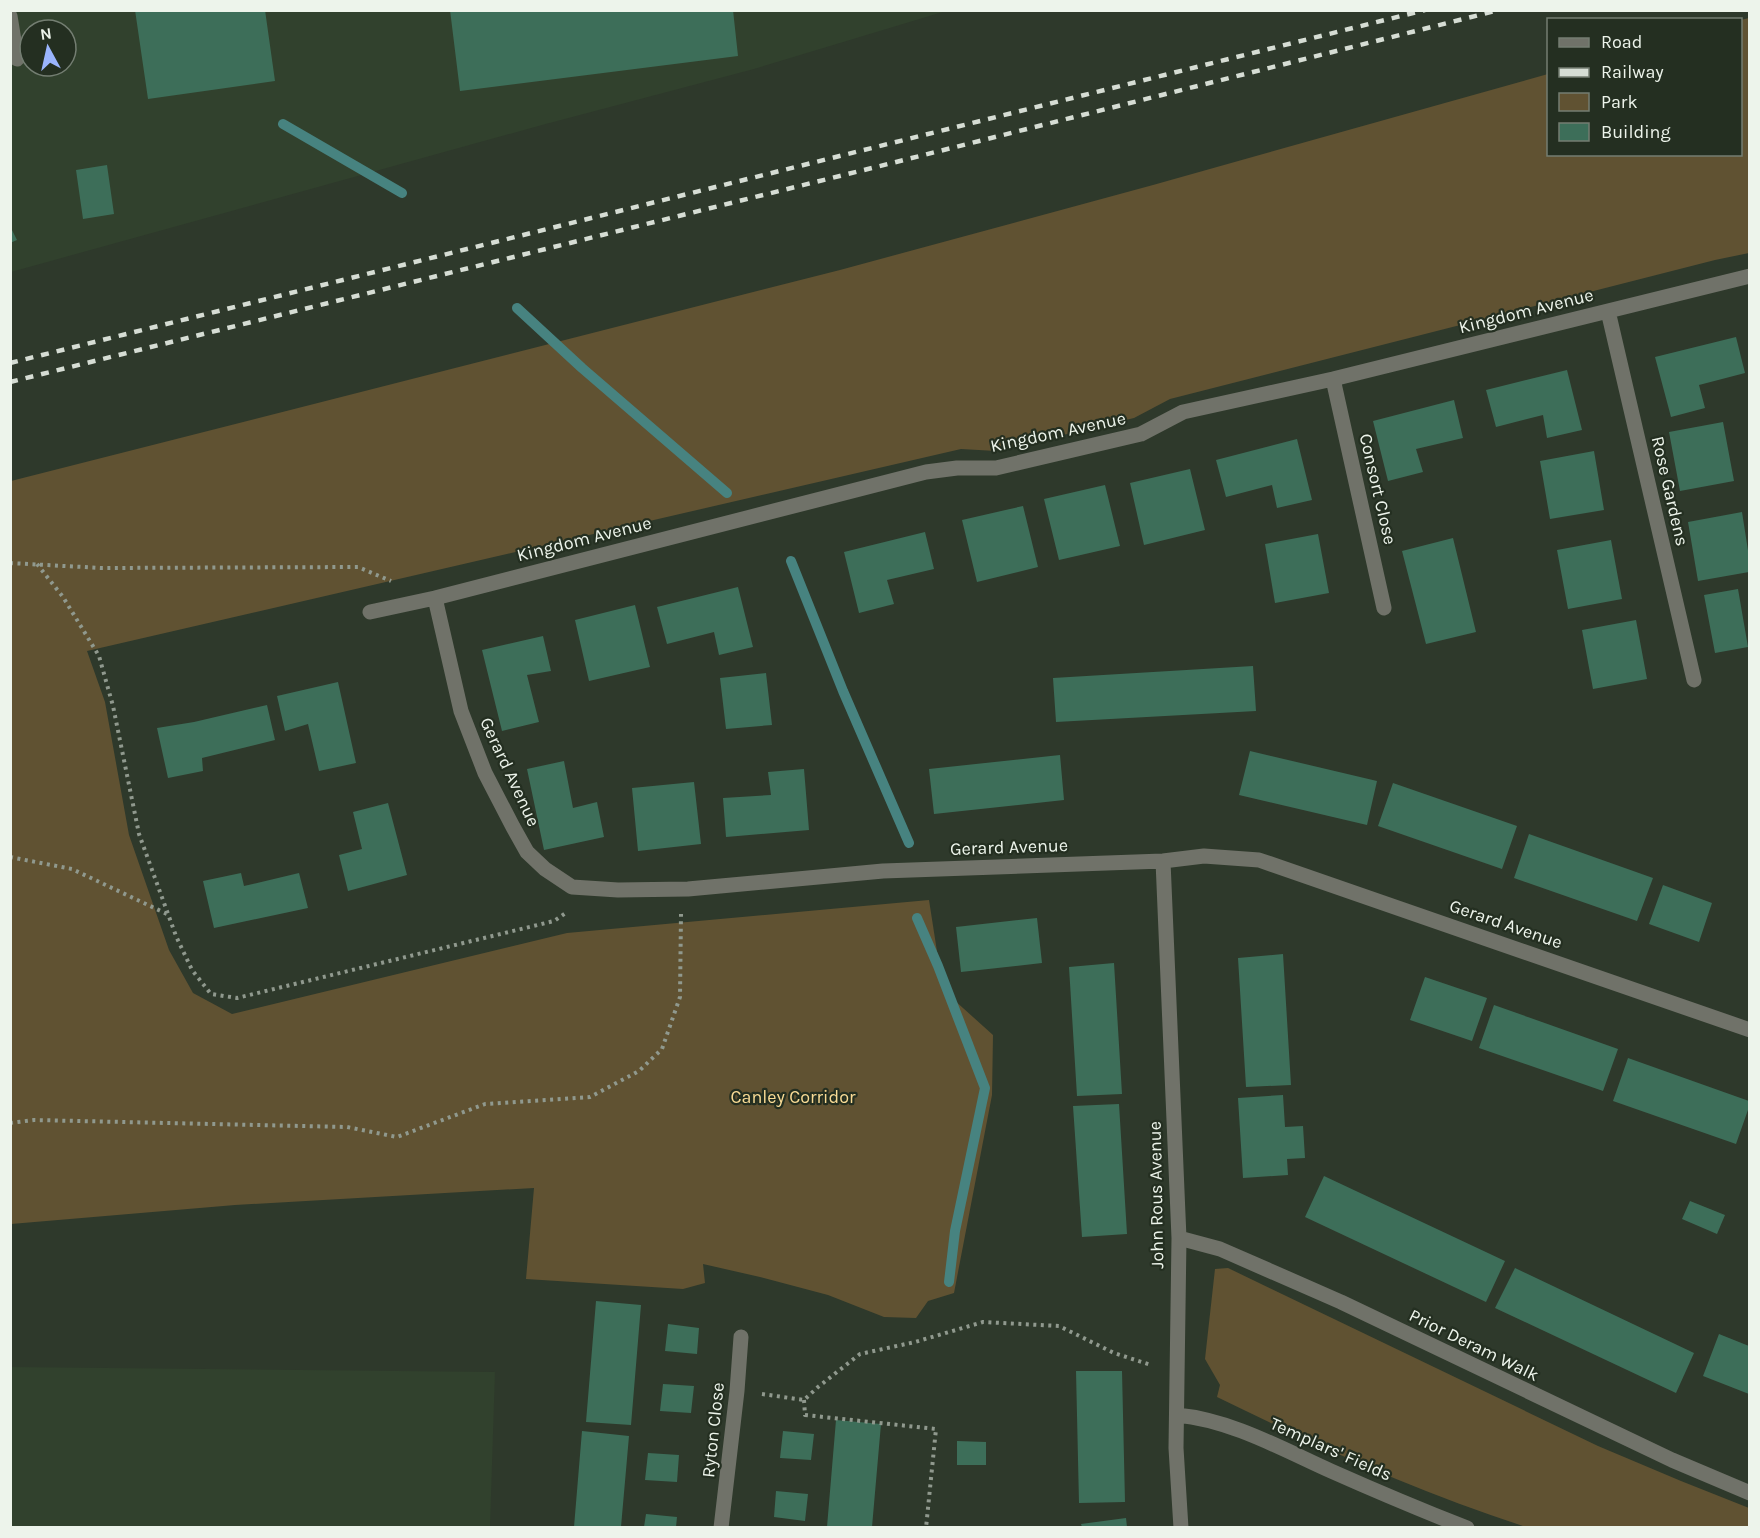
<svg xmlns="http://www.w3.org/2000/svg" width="1760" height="1538" viewBox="0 0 1760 1538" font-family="Karla,sans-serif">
<rect width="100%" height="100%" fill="#2e392b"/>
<!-- built -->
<path fill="#31412d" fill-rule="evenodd" d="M11 11H946L754 69 542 125 11 272ZM30 30H66V66H30Z
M11 1367 495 1372 490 1527H11Z"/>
<!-- green -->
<path fill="#605232" d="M1749 18V253L1715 260 1170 399 1134 418 996 451 961 449 87 651 105 702 129 835 169 950 193 993 232 1014 567 933 929 900 943 990 993 1035 992 1095 954 1293 928 1301 916 1318 884 1317 828 1295 760 1277 703 1264 705 1283 683 1289 526 1279 534 1188 235 1205 11 1224V481L840 270 1153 185 1548 74V154H1740L1741 20Z
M1228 1268 1598 1446 1681 1481 1749 1508V1527H1526C1420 1493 1317 1446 1217 1397L1220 1385 1205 1359 1215 1269Z"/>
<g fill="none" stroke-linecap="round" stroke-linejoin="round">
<!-- stream -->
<path stroke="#478380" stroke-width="10" d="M283 124 402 193
M517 308 582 368 727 493
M791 561 843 691 909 843
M917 918 938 966 985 1088 955 1231 949 1282"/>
</g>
<!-- building -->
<path fill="#3d6e59" d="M135 10H265L275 81 148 99Z
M450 10H733L738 56 460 91Z
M107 165 114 214 83 219 76 170Z
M10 226 17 240 10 243Z
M1736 337 1745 373 1699 385 1705 408 1671 417 1655 357Z
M1567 370 1582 430 1547 438 1543 415 1496 427 1486 390Z
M1454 400 1463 438 1416 449 1423 472 1388 481 1373 421Z
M1723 422 1734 481 1680 491 1669 432Z
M1297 439 1312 500 1277 508 1272 485 1226 497 1216 460Z
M1594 451 1604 510 1550 519 1540 461Z
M1190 469 1205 530 1144 545 1130 483Z
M1105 485 1120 546 1059 560 1044 499Z
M1023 506 1038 567 977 582 962 520Z
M1742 512 1749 557V572L1698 581 1688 522Z
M925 532 934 569 887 580 894 604 859 613 844 552Z
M1318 534 1329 593 1275 603 1265 544Z
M1453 538 1476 632 1426 644 1402 551Z
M1611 540 1622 599 1568 609 1557 550Z
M738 587 753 647 719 655 714 632 667 644 657 607Z
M1738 589 1748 647 1715 653 1704 595Z
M635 605 650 667 589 681 575 620Z
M1636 620 1647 679 1593 689 1582 630Z
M543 636 551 671 527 675 539 722 502 731 482 650Z
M1253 666 1256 711 1056 722 1053 678Z
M766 673 772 725 726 729 720 678Z
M338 682 356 763 319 771 308 724 285 731 277 696Z
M267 705 275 740 202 758 203 771 168 778 157 728 194 722Z
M1250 751 1377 781 1367 825 1239 795Z
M1060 755 1064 800 934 814 929 769Z
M564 761 573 808 597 802 604 837 544 850 527 769Z
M804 769 809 830 726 837 723 798 771 795 768 772Z
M694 782 701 844 638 851 632 788Z
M1393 783 1517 826 1502 869 1378 826Z
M388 803 407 875 348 891 339 855 362 849 353 812Z
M1529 834 1653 878 1637 921 1514 878Z
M241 873 244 886 299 873 308 908 214 928 203 881Z
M1663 885 1712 903 1699 942 1649 924Z
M1037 918 1042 963 961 972 956 927Z
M1283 954 1291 1085 1246 1087 1238 958Z
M1114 963 1122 1094 1077 1096 1069 967Z
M1425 977 1487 998 1472 1041 1410 1020Z
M1494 1005 1618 1049 1603 1091 1479 1048Z
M1628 1058 1749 1101V1107L1736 1144 1613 1101Z
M1283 1095 1285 1127 1303 1126 1305 1158 1287 1159 1288 1175 1243 1178 1238 1098Z
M1119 1104 1127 1234 1082 1237 1073 1106Z
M1324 1176 1505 1261 1486 1302 1305 1217Z
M1690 1201 1725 1215 1717 1234 1682 1219Z
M1515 1268 1694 1353 1676 1393 1495 1308Z
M596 1301 641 1305 631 1425 586 1422Z
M668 1324 699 1328 697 1354 665 1351Z
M1719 1334 1749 1346V1394L1703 1376Z
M1076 1371H1122L1125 1502 1079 1503Z
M663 1384 694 1386 691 1413 660 1411Z
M836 1420 881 1424 872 1527H827Z
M582 1431 629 1436 621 1527H574Z
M783 1431 814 1434 811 1460 780 1458Z
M957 1441 986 1442V1465H957Z
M648 1453 679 1455 677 1482 645 1480Z
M776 1491 808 1494 805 1521 774 1517Z
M646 1514 677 1517 676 1527H644Z
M1126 1518 1127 1527H1082L1081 1524Z"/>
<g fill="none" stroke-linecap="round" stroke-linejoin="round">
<!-- path -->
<path stroke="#90998e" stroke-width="4" stroke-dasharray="3 4.5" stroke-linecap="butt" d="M10 563 101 568 358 567 391 581
M37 564 63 597 99 656 113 706 139 834 176 936 192 970 211 994 237 998 554 921 567 912
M10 857 72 869 167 914
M10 1123 34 1120 347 1127 397 1137 485 1104 590 1097 639 1071 662 1049 680 997 681 914
M762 1394 804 1400 818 1387 860 1354 915 1342 983 1322 1059 1326 1114 1353 1151 1365
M804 1400 805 1415 936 1429 926 1528"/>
<!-- lane -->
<path stroke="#707269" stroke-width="15" d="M10 16 17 59"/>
<!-- street -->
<path stroke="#707269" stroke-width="15" d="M1608 311 1694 680
M1333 379 1384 608
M435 598 461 711 485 773 513 827 527 852 545 869 572 887 618 890 688 889 883 871 1163 861 1204 856 1259 860 1750 1030
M370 612 435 598 926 472 957 468H996L1141 434 1183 412 1333 379 1750 276
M1163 861 1179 1238 1176 1448 1181 1528
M1179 1238 1220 1249 1341 1302 1672 1460 1750 1493
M1177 1415C1231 1420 1282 1449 1331 1471 1376 1491 1421 1510 1467 1528
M721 1528 737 1391 741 1337"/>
<!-- rail -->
<path stroke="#d6ddd4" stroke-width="4.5" stroke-dasharray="8 8" stroke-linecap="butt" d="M10 363 1425 10
M10 382 888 164 1499 10"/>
</g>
<g text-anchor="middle" stroke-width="4.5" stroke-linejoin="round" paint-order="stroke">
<!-- street labels -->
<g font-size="18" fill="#edf4eb" stroke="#242f21">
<text transform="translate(1526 311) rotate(-14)" y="6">Kingdom Avenue</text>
<text transform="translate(1058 432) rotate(-12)" y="6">Kingdom Avenue</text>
<text transform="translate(1378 489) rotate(77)" y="6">Consort Close</text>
<text transform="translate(1670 491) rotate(77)" y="6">Rose Gardens</text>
<text transform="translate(584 539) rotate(-14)" y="6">Kingdom Avenue</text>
<text transform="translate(510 772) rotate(65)" y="6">Gerard Avenue</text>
<text transform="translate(1009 847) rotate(-2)" y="6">Gerard Avenue</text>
<text transform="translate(1506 924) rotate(19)" y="6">Gerard Avenue</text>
<text transform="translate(1156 1195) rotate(-91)" y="6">John Rous Avenue</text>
<text transform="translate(1474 1345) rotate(26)" y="6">Prior Deram Walk</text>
<text transform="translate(713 1430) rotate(-84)" y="6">Ryton Close</text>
<text transform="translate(1331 1449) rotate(24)" y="6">Templars' Fields</text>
</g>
<!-- park labels -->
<g font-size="18" fill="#f9db95" stroke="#242f21">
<text x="793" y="1103">Canley Corridor</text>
</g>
</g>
<!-- border -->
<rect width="1760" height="1538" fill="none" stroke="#edf4eb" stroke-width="24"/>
<!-- legend -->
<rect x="1547" y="18" width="195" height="138" fill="#242f21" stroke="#747e72" stroke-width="1.5"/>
<rect x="1559" y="38" width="30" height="9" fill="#707269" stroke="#747e72" stroke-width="1.5"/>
<text x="1601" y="48" font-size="18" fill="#edf4eb">Road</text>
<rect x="1559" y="68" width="30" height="9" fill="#d6ddd4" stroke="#747e72" stroke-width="1.5"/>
<text x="1601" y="78" font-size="18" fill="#edf4eb">Railway</text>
<rect x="1559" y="93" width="30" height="18" fill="#605232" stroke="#747e72" stroke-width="1.5"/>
<text x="1601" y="108" font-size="18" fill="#edf4eb">Park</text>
<rect x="1559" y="123" width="30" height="18" fill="#3d6e59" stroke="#747e72" stroke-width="1.5"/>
<text x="1601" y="138" font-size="18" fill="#edf4eb">Building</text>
<!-- north arrow -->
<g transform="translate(48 48) rotate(352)"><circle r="28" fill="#242f21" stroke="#747e72" stroke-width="1.5"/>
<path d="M0-4.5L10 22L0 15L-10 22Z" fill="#9ab5fd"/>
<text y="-9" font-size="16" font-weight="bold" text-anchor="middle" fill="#edf4eb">N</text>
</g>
</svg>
